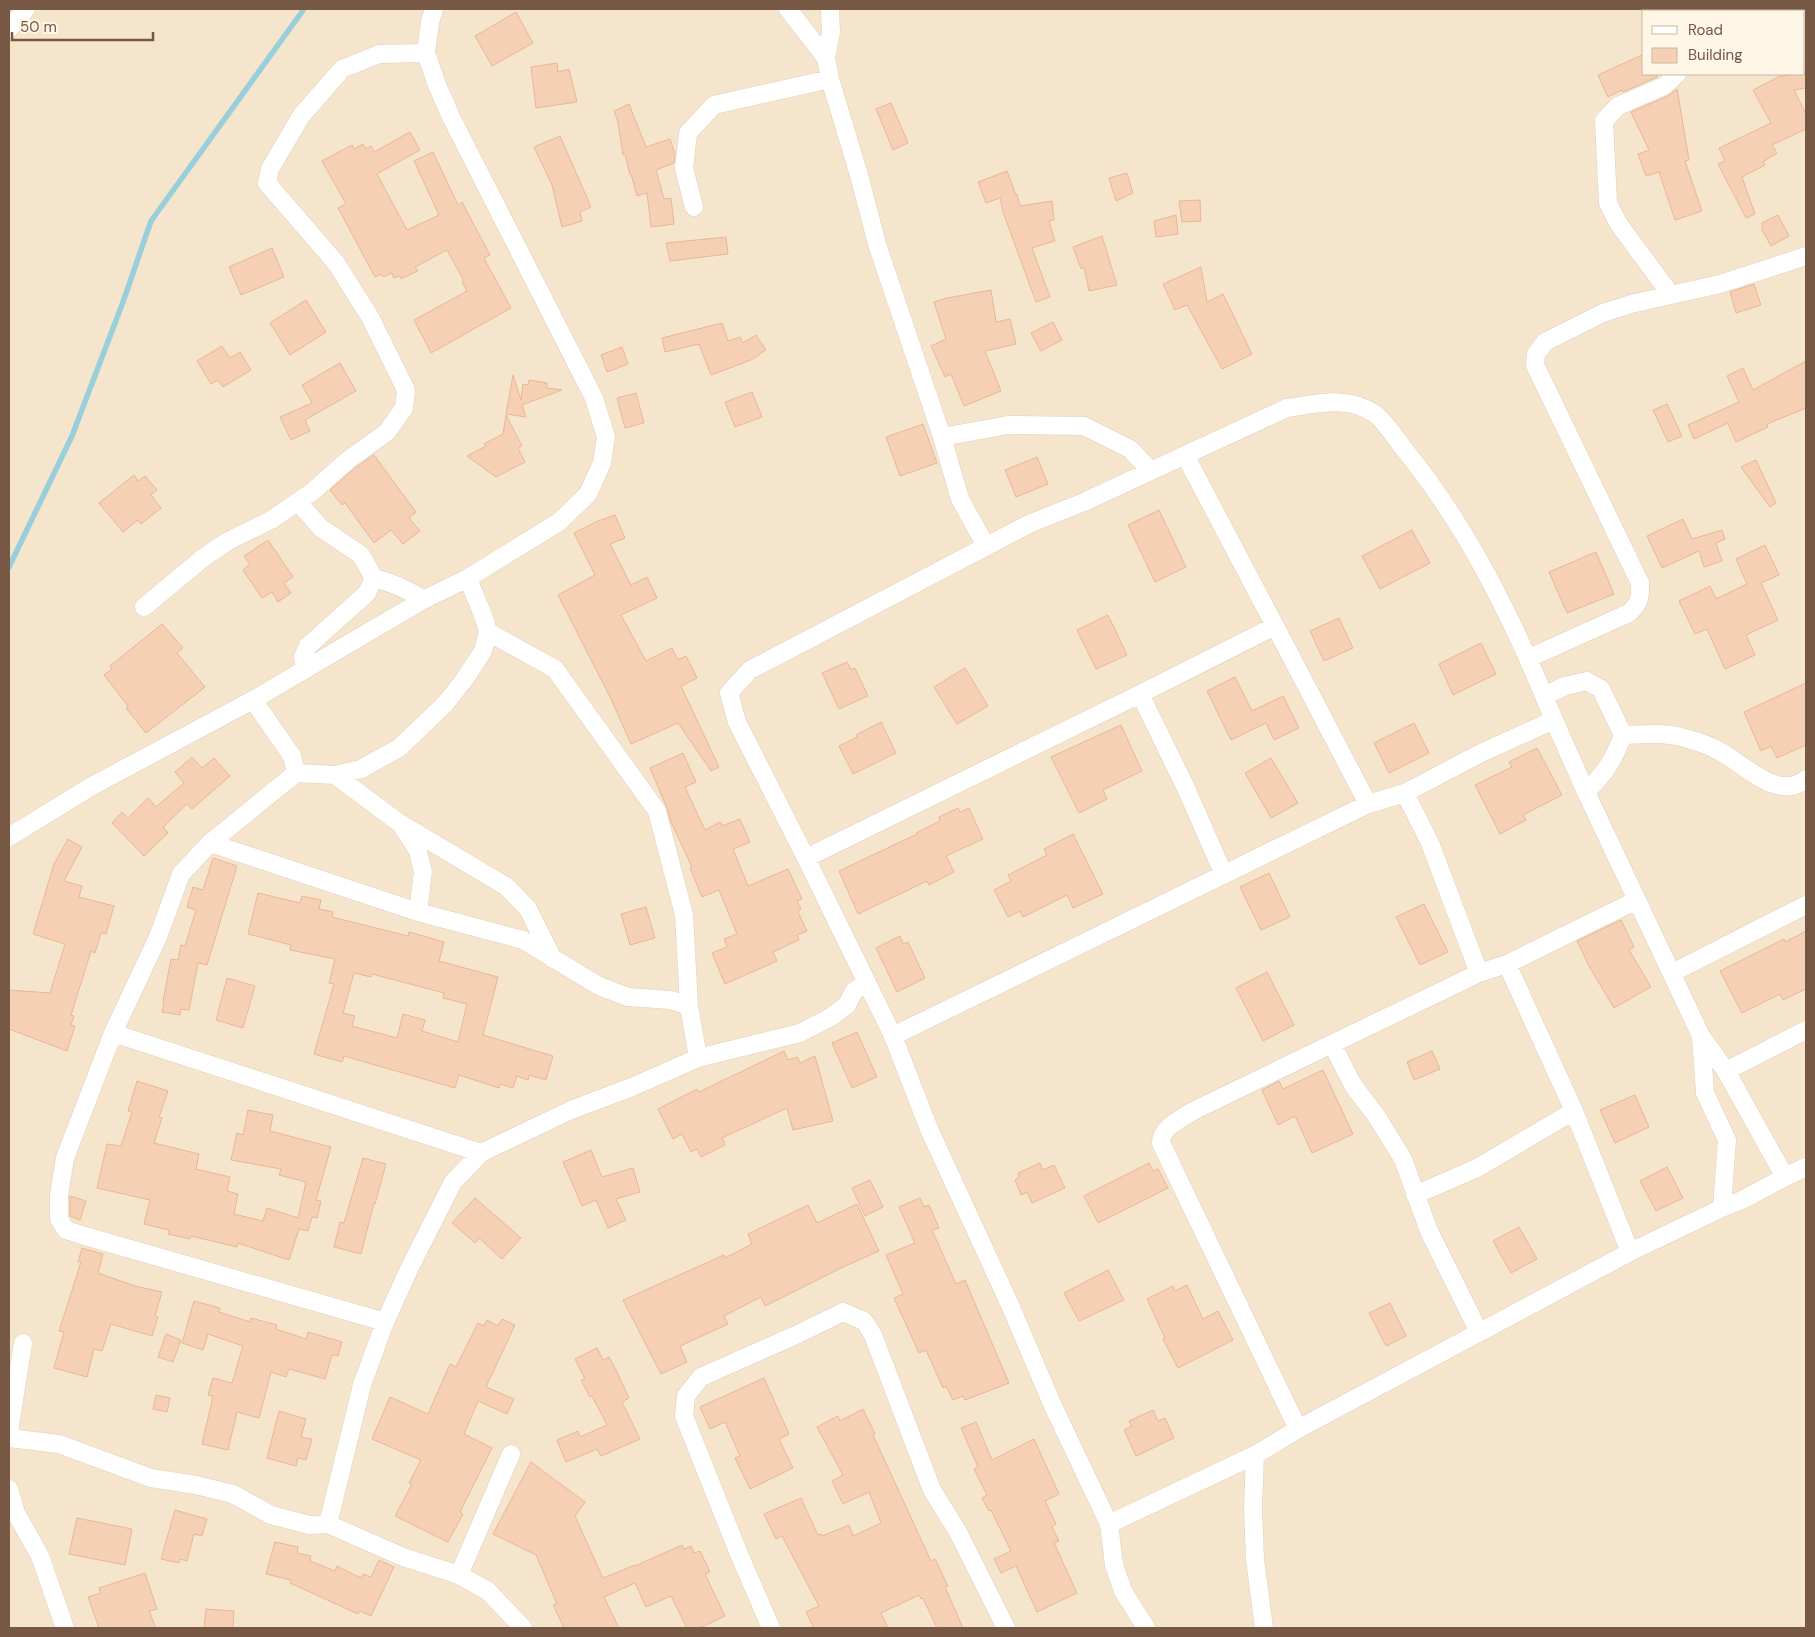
<svg xmlns="http://www.w3.org/2000/svg" width="1815" height="1637" viewBox="0 0 1815 1637" font-family="'DM Sans',sans-serif">
<rect width="100%" height="100%" fill="#fef3df"/>
<!-- residential -->
<path fill="#f6e5cd" fill-rule="evenodd" d="M9 9H1806V1628H9ZM1644 11H1804V74H1644Z"/>
<g fill="none" stroke-linecap="round" stroke-linejoin="round">
<!-- stream -->
<path stroke="#98cfdb" stroke-width="5.5" d="M9 567 72 436 123 302 151 221 304 9"/>
</g>
<!-- building -->
<path fill="#f6d0b4" stroke="#e9b793" fill-rule="evenodd" d="M516 12 533 43 492 66 475 36Z
M1644 54V74H1656L1657 77 1623 92 1622 90 1608 97 1598 75Z
M557 63 558 72 569 69 577 102 536 108 531 67Z
M1806 71V88L1794 90 1806 114V129L1772 145 1777 153 1763 162 1765 165 1742 177 1755 214 1746 218 1718 164 1725 161 1719 148 1771 123 1753 90 1778 77 1793 74H1804V72Z
M1677 89 1689 160 1685 161 1702 211 1675 220 1659 172 1646 176 1638 154 1649 150 1631 112 1668 96Z
M891 103 908 143 893 150 876 109Z
M629 104 646 147 670 139 675 154 674 163 656 170 664 199 671 198 674 224 651 227 647 193 637 196 631 174 630 175 625 154 623 155 618 122 614 111Z
M410 132 420 150 377 174 407 230 439 215 414 161 433 152 458 205 462 202 490 255 484 258 511 308 431 353 414 320 467 291 462 282 464 281 447 250 415 267 418 271 401 279 400 276 394 278 392 273 383 277 381 274 375 277 338 208 346 204 322 161 352 145 354 149 363 144 366 149 371 146 374 152Z
M560 136 591 207 580 212 582 221 562 227 552 185 534 147Z
M1007 171 1016 195 1017 194 1020 206 1052 201 1054 220 1049 221 1055 241 1032 248 1050 297 1036 302 1003 212 1000 198 986 203 978 182Z
M1127 173 1133 193 1116 201 1109 178Z
M1200 200 1201 221 1182 222 1179 201Z
M1176 215 1178 234 1156 237 1154 221Z
M1778 215 1789 236 1771 246 1762 230V223Z
M1102 236 1117 285 1089 291 1084 267 1081 269 1073 247Z
M726 237 728 254 670 261 666 243Z
M272 248 284 277 241 295 229 267Z
M1201 267 1207 302 1223 294 1252 354 1222 369 1187 305 1175 310 1163 284Z
M1754 284 1761 305 1736 313 1730 292Z
M991 290 996 322 1010 319 1016 344 985 351 1001 391 964 406 951 374 945 377 931 346 946 339 934 302 947 298Z
M306 300 326 332 290 355 270 323Z
M1053 322 1062 340 1041 351 1031 333Z
M722 323 728 341 740 337 743 343 756 335 766 350 751 360 711 375 699 344 665 352 662 338Z
M222 346 230 358 240 352 251 370 223 387 218 380 211 384 197 361Z
M622 347 628 364 607 372 601 355Z
M1806 361V408L1767 424 1768 427 1736 442 1728 423 1694 439 1688 425 1739 402 1727 376 1743 368 1753 390Z
M340 363 356 391 305 420 310 431 291 440 280 417 312 403 302 385Z
M513 375 521 400 523 384 528 385 529 380 547 383V388L562 390 522 405 526 417 506 414Z
M752 392 762 417 735 427 725 402Z
M636 393 644 423 625 428 617 398Z
M1667 404 1682 436 1668 442 1653 410Z
M506 415 522 446 518 448 525 462 496 477 467 456 486 446 484 444 503 434Z
M923 424 937 463 900 476 886 437Z
M374 455 416 512 409 518 420 531 403 544 391 530 374 543 345 503 342 505 330 490 355 468Z
M1037 457 1048 484 1016 497 1005 470Z
M1756 460 1776 503 1770 507 1741 467Z
M134 475 138 481 145 476 157 490 151 495 161 508 141 524 138 520 123 532 99 503Z
M1159 510 1186 567 1155 582 1128 525Z
M615 515 625 538 610 544 631 585 647 577 657 598 621 615 646 661 672 648 678 660 686 656 697 678 681 686 719 767 711 771 678 723 631 744 611 699 558 595 595 575 574 533 598 521Z
M1683 519 1692 539 1722 530 1725 539 1716 543 1722 561 1704 567 1699 551 1662 568 1647 536Z
M1412 530 1430 563 1380 589 1362 556Z
M268 540 293 577 284 583 291 593 278 602 272 592 262 598 243 570 250 564 244 556Z
M1765 545 1779 575 1761 583 1778 620 1746 635 1755 655 1725 669 1707 629 1695 634 1679 601 1710 586 1716 599 1747 584 1736 559Z
M1596 552 1614 594 1567 613 1549 572Z
M1108 615 1127 655 1096 669 1077 630Z
M1339 618 1353 648 1324 661 1310 631Z
M162 624 183 648 177 653 205 687 146 733 126 708 128 706 104 675 112 669 110 666Z
M1481 643 1496 674 1453 695 1439 664Z
M847 662 851 670 855 668 868 696 839 709 822 673Z
M965 668 988 706 957 724 934 687Z
M1235 677 1252 711 1283 696 1299 728 1274 740 1266 723 1231 740 1207 691Z
M1806 683V745L1777 758 1771 746 1761 751 1744 712Z
M881 722 896 753 853 774 839 746 857 737 856 735Z
M1414 723 1429 753 1389 773 1374 743Z
M1121 725 1142 771 1103 790 1107 799 1079 813 1051 757Z
M1537 748 1562 795 1523 815 1526 820 1500 834 1475 785 1512 767 1509 762Z
M683 753 696 782 685 787 705 830 720 822 722 826 740 819 750 842 733 849 748 886 788 869 802 899 797 901 801 909 798 912 807 931 797 935 799 940 773 952 777 961 725 984 712 953 727 947 724 939 737 934 719 890 702 897 690 868 692 867 671 822 667 808 650 768Z
M192 757 202 768 214 758 230 776 192 809 187 804 163 827 168 833 144 856 112 823 122 812 128 818 148 798 156 807 184 783 175 772Z
M1271 758 1298 803 1271 818 1245 773Z
M958 808 960 812 969 808 983 839 946 856 954 872 929 885 927 881 858 914 839 871 917 834 916 833 940 821 939 817Z
M1073 834 1103 894 1073 908 1067 895 1023 917 1020 911 1008 917 994 890 1011 881 1008 875 1047 855 1044 849Z
M68 839 82 847 64 881 82 886 79 897 114 906 106 934 101 933 95 953 91 951 71 1015 74 1016 71 1025 75 1026 67 1051 9 1029V990L50 993 65 944 33 934 54 864Z
M213 858 237 866 207 965 198 963 189 1010 181 1009 180 1015 162 1012 164 1002 163 1001 171 959 178 960 181 945 185 946 196 910 187 907 193 887 203 890Z
M1269 873 1290 917 1261 930 1240 887Z
M258 893 300 903 302 896 321 900 319 909 333 912 332 917 408 936 409 932 444 942 439 961 498 977 483 1035 553 1056 546 1080 529 1075 528 1080 517 1076 513 1088 500 1084 499 1088 459 1075 455 1088 344 1056 342 1062 314 1054 334 984 329 983 335 959 290 950 291 945 248 934ZM354 973 371 977 372 974 444 993 443 998 467 1004 458 1042 422 1031 425 1020 403 1014 397 1038 352 1026 355 1016 343 1013Z
M1424 904 1448 952 1420 965 1396 917Z
M646 907 655 938 630 945 621 914Z
M1621 920 1634 947 1629 950 1651 987 1614 1008 1590 968 1577 941Z
M1806 931V989L1783 1000 1780 994 1742 1013 1720 971 1784 939 1785 942Z
M900 936 903 944 908 942 925 978 897 992 876 948Z
M1267 972 1294 1025 1263 1041 1236 988Z
M227 978 255 986 243 1028 216 1020Z
M857 1032 877 1077 852 1088 832 1043Z
M784 1051 788 1060 797 1057 800 1063 815 1056 833 1121 793 1130 787 1108 722 1138 725 1145 701 1157 697 1149 691 1152 682 1134 673 1139 658 1109 697 1089 699 1092Z
M1432 1051 1440 1069 1414 1080 1407 1062Z
M1323 1070 1353 1134 1312 1153 1295 1116 1278 1125 1262 1090 1279 1081 1283 1089Z
M137 1081 168 1091 159 1117 162 1118 154 1143 199 1154 196 1169 230 1177 227 1191 238 1194 234 1214 263 1221 267 1208 298 1218 306 1182 279 1175 281 1169 231 1160 237 1133 243 1135 248 1110 273 1115 270 1131 331 1147 316 1200 321 1201 317 1218 312 1217 308 1231 299 1229 289 1260 238 1243 237 1247 191 1236 190 1239 168 1234 169 1230 144 1224 150 1200 97 1188 107 1144 121 1146 132 1112 128 1111Z
M1635 1095 1649 1127 1615 1143 1600 1110Z
M591 1150 602 1177 633 1168 640 1192 616 1199 626 1220 608 1228 596 1200 582 1206 563 1162Z
M363 1158 386 1164 375 1204 374 1203 361 1254 334 1247 340 1222 344 1223Z
M1040 1163 1043 1170 1054 1165 1065 1188 1032 1203 1027 1192 1021 1195 1015 1180 1019 1177 1018 1173Z
M1149 1163 1153 1171 1158 1169 1168 1188 1098 1223 1084 1196Z
M1667 1167 1683 1198 1656 1211 1640 1181Z
M870 1180 883 1207 865 1216 852 1188Z
M70 1196 86 1201 80 1220 70 1216Z
M475 1198 521 1238 502 1259 479 1238 475 1243 452 1223Z
M920 1198 924 1207 929 1205 939 1228 932 1230 956 1284 965 1280 1009 1383 965 1400 963 1396 953 1400 946 1386 943 1388 926 1350 919 1353 894 1298 903 1294 886 1255 915 1243 899 1207Z
M857 1204 879 1251 841 1268 765 1306 761 1297 724 1316 728 1324 680 1346 687 1362 661 1374 623 1300 724 1255 725 1258 752 1244 748 1234 808 1205 817 1223Z
M1519 1227 1537 1259 1511 1273 1493 1241Z
M82 1248 103 1254 98 1273 135 1286 162 1292 155 1316 158 1317 152 1336 111 1324 102 1351 94 1349 87 1377 54 1368 64 1332 59 1331 81 1262H78Z
M1108 1270 1124 1300 1079 1321 1064 1293Z
M1187 1285 1203 1319 1218 1311 1233 1340 1178 1368 1163 1339 1165 1338 1147 1299 1173 1286 1175 1291Z
M194 1301 220 1308 219 1312 250 1322 251 1318 277 1325 276 1329 306 1339 308 1332 342 1342 338 1356 332 1355 325 1379 289 1369 286 1377 271 1372 259 1418 237 1412 228 1450 202 1444 213 1396 208 1395 213 1378 232 1383 243 1346 208 1334 203 1350 182 1343Z
M1390 1303 1406 1336 1386 1346 1369 1313Z
M502 1319 515 1325 486 1387 514 1399 507 1414 478 1401 464 1434 492 1448 460 1512 463 1514 448 1542 395 1516 412 1484 409 1483 421 1460 372 1439 390 1397 428 1414 450 1364 456 1367 478 1323 484 1326 487 1320 498 1326Z
M166 1334 181 1340 173 1362 158 1357Z
M597 1348 603 1360 609 1357 616 1370 629 1398 622 1402 640 1439 601 1456 597 1449 566 1462 557 1440 578 1431 580 1437 607 1425 592 1396 590 1397 581 1380 585 1379 575 1359Z
M764 1378 789 1434 779 1439 793 1468 750 1489 735 1458 740 1456 725 1422 710 1429 700 1407Z
M156 1395 170 1398 167 1412 153 1409Z
M863 1409 875 1434 873 1435 931 1561 935 1559 948 1586 945 1587 963 1628H937L923 1598 921 1599 919 1595 881 1613 888 1628H814L806 1612 819 1606 782 1536 776 1539 764 1514 801 1498 818 1535 821 1534 822 1536 849 1525 853 1536 881 1523 869 1492 843 1504 832 1481 843 1475 817 1427 838 1416 840 1421Z
M1153 1410 1158 1421 1165 1418 1174 1438 1136 1456 1124 1430 1132 1426 1129 1421Z
M279 1411 306 1419 301 1437 312 1439 306 1460 298 1458 296 1466 267 1458Z
M976 1422 992 1460 1034 1439 1059 1494 1045 1501 1056 1524 1052 1527 1059 1541 1054 1543 1077 1593 1037 1612 1016 1566 1001 1573 994 1559 1011 1551 991 1510 989 1511 982 1498 987 1495 974 1469 978 1467 961 1428Z
M531 1462 585 1502 575 1516 603 1578 635 1565V1566L682 1545 684 1549 691 1546 694 1553 700 1551 710 1572 705 1574 725 1616 700 1628H687L671 1596 646 1607 635 1583 604 1597 619 1628H564L553 1605 557 1604 536 1555 493 1534Z
M175 1510 207 1519 202 1536 194 1534 187 1561 180 1559 179 1563 161 1559Z
M77 1518 132 1529 125 1565 69 1554Z
M275 1542 298 1547 297 1553 311 1556 310 1561 335 1571 337 1566 361 1578 363 1574 371 1577 379 1560 394 1567 371 1616 360 1611 358 1614 290 1583 291 1580 266 1574Z
M145 1573 157 1609 149 1611 156 1628H99L88 1597 101 1593 99 1588Z
M206 1609 234 1611 233 1628H204Z"/>
<g fill="none" stroke-linecap="round" stroke-linejoin="round">
<defs>
<path id="minor" d="M788 9 826 58
M830 9 831 32 826 58 830 79 859 175 877 244 942 437 960 499 986 546
M1721 11 1722 9
M9 29 26 9
M694 207 684 168 688 133 714 105 830 79
M1671 295 1618 223 1608 203 1604 121 1618 106 1664 86 1677 74
M942 437 1008 425 1084 426 1130 449 1151 471
M1185 455 1275 626
M298 502 321 528 361 555 374 578C393 583 408 589 423 600
M468 578C474 596 484 613 488 632
M144 607 203 558 228 541 271 520 312 492 348 460 387 432 404 408 406 390 370 317 336 263 267 183 270 169 301 116 342 69 379 54 426 53
M1529 658 1629 613C1639 604 1641 597 1640 583L1535 365 1536 354 1545 342 1603 313 1631 304 1720 284 1806 256
M305 669 303 657 308 646 367 593 374 578
M1140 694 1275 626 1368 804
M1544 696 1565 686 1587 681 1601 689 1623 735
M253 700 292 756 296 773 210 843 181 874 158 937 113 1033 65 1158 59 1195V1219L66 1230 85 1236 385 1322
M296 773 335 775 361 769 399 748 445 704 464 680 483 651 488 632 555 669 657 811 684 915 689 1006 698 1058
M335 775 398 822 507 887 528 909 553 959
M1586 792C1606 772 1613 761 1623 735 1644 734 1665 732 1685 738 1696 741 1711 746 1721 752 1745 765 1779 802 1806 779
M402 826 418 851 423 872 418 912
M9 837 92 786 253 700 423 600 468 578 559 522 588 494 602 463 606 437 594 398 452 119 437 85 426 53 430 22 434 9
M210 843 418 912 523 940 599 986 628 997 671 1000 689 1006
M806 858 1140 694 1185 786 1224 875
M1507 964 1574 1111 1630 1252
M1479 973 1507 964 1637 900
M1672 973 1806 905
M113 1033 481 1153
M893 1036 1368 804 1405 793 1479 754 1554 720 1586 792 1701 1036 1726 1071 1785 1177 1806 1167
M1701 1037 1705 1093 1727 1140 1722 1208
M1332 1044 1353 1085 1377 1117 1403 1159 1429 1231 1479 1332
M1726 1071 1806 1030
M1415 1195 1477 1168 1574 1111
M1298 1429 1161 1143C1161 1127 1181 1119 1193 1111L1479 973 1430 843 1405 793
M9 1431 23 1343
M9 1438 59 1444 151 1478 196 1485 233 1494 271 1515 309 1525 328 1524 403 1557 459 1575 488 1591 523 1628
M1255 1455 1253 1508 1255 1559 1264 1628
M9 1489 16 1513 40 1556 65 1628
M328 1524 362 1385 385 1322 410 1267 453 1182 481 1153 571 1110 632 1087 698 1058 800 1033 831 1017 847 1005 854 991 867 983
M1109 1524 1255 1455 1298 1429 1630 1252 1722 1208 1742 1200 1785 1177
M459 1575 511 1454
M771 1628 739 1554 684 1416 686 1396 701 1377 796 1335 843 1312 864 1321 873 1335 932 1490 958 1532 1006 1628
M1146 1628 1123 1591 1114 1565 1109 1524 1053 1406 1010 1305 929 1129 893 1036 806 858 737 722 729 693 750 670 1029 524 1084 502 1287 408C1316 404 1349 395 1375 414 1384 420 1397 440 1404 449 1469 528 1516 626 1554 720"/>
</defs>
<!-- minor casing -->
<use href="#minor" stroke="#e2cfba" stroke-width="19"/>
<!-- minor -->
<use href="#minor" stroke="#fff" stroke-width="18"/>
</g>
<!-- border -->
<rect width="1815" height="1637" fill="none" stroke="#765845" stroke-width="20"/>
<!-- legend -->
<rect x="1642" y="10" width="162" height="65" fill="#fff6e7" stroke="#c8b7a6"/>
<rect x="1652" y="26" width="25" height="8" fill="#ffffff" stroke="#c8b7a6"/>
<text x="1688" y="35" font-size="15" fill="#765845">Road</text>
<rect x="1652" y="48" width="25" height="15" fill="#f6d0b4" stroke="#c8b7a6"/>
<text x="1688" y="60" font-size="15" fill="#765845">Building</text>
<!-- scale -->
<path d="M12 32v8h141v-8" fill="none" stroke="#765845" stroke-width="2.5"/>
<text x="20" y="32" font-size="15" fill="#765845" stroke="#fff6e7" stroke-width="4" paint-order="stroke">50 m</text>
</svg>
